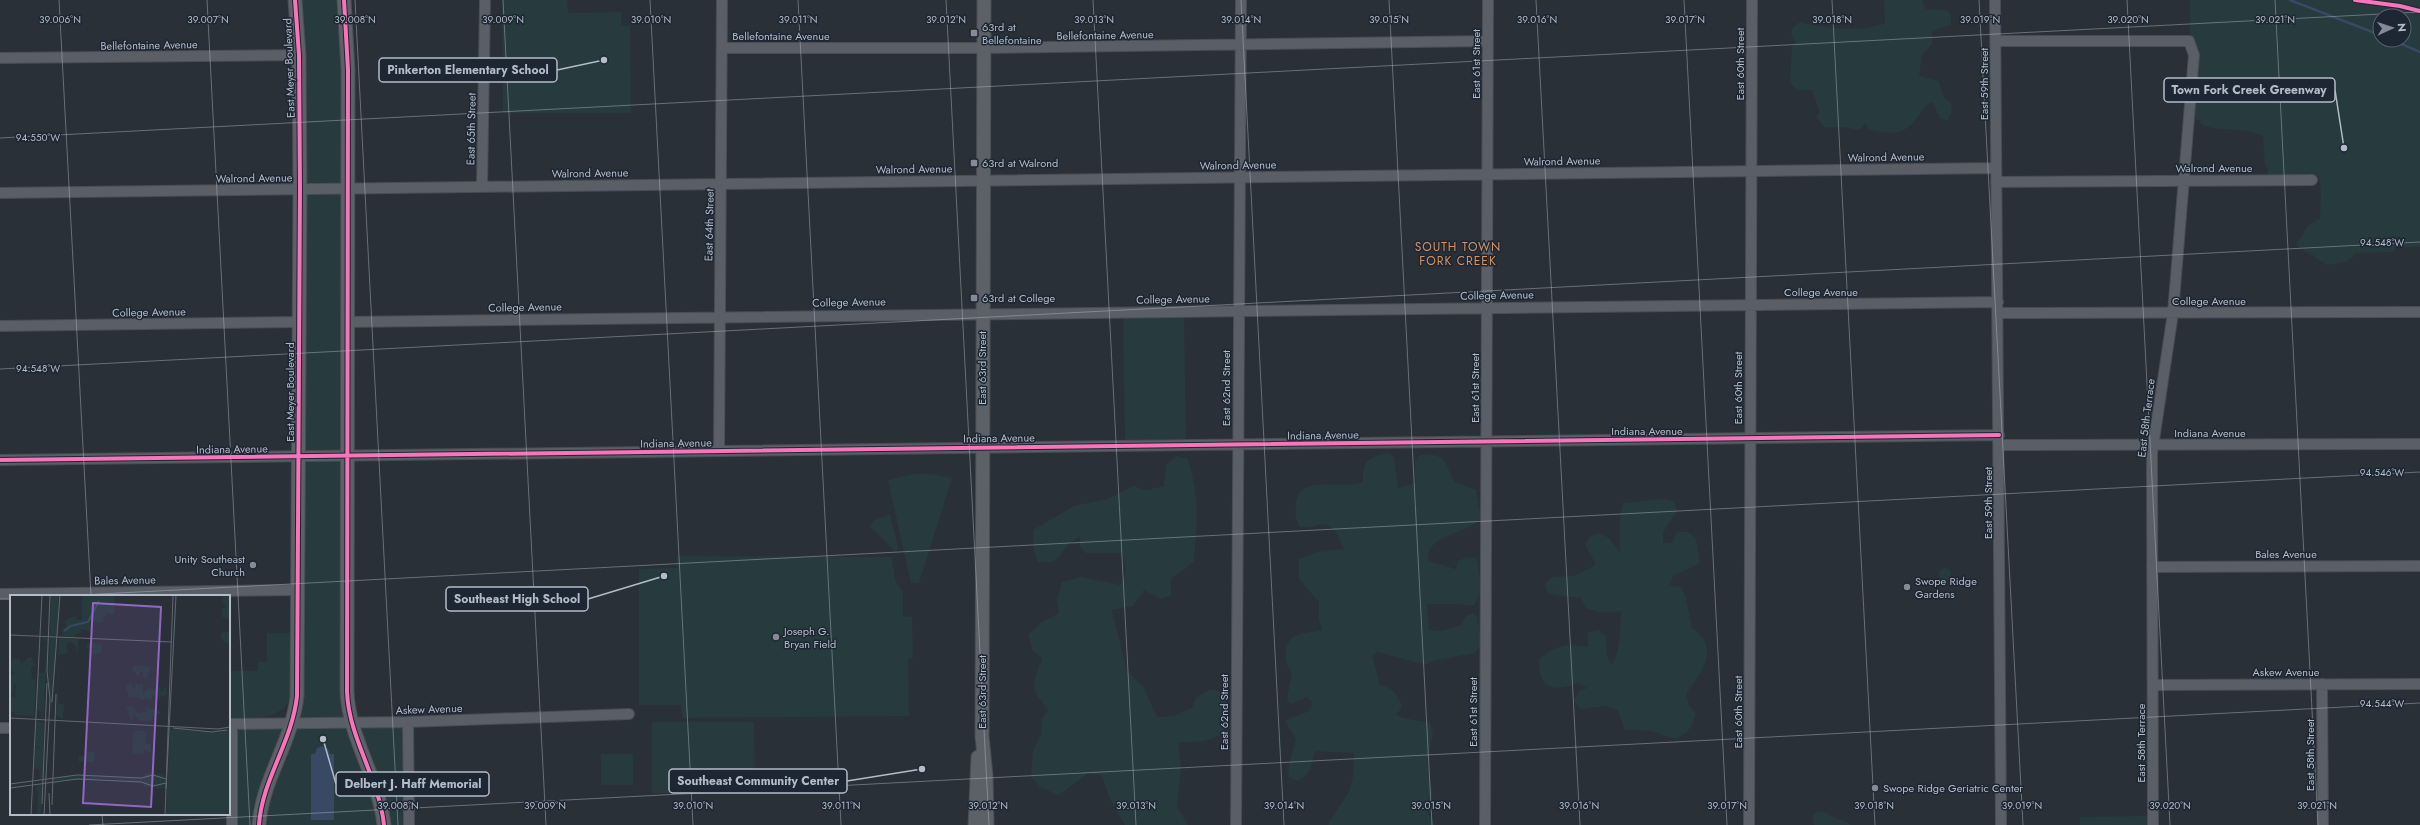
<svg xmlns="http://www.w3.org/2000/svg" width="2420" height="825" viewBox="0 0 2420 825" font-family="Jost,sans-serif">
<rect width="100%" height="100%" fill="#2a3038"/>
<!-- green -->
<path fill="#273a3e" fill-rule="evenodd" d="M301 0H339L343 69 349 730 405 726 406 825H238L237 731 239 729 281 727 301 710Z
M502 0H567L568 13 621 12V26H630L631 113H503Z
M1884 0H1922L1926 9 1947 10 1951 16V25L1932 31V44L1922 55 1919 76 1939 81 1943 96 1951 103 1952 111 1948 120 1941 119 1932 102C1925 105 1923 109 1919 115 1904 137 1893 134 1869 130L1865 124 1861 129C1855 130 1850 128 1844 127 1837 127 1831 128 1824 127L1816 117 1820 113 1812 90H1797L1790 82 1792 47 1796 43 1791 34 1793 27 1800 22C1822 28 1864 33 1885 23Z
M2190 0H2420V247H2396L2393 252 2357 253 2346 262 2327 265 2296 245 2308 226 2320 218 2321 189 2318 176 2268 175V168L2265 166 2263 137C2246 125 2220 134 2201 124L2200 120H2194L2195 43 2190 35ZM2380 16H2404V40H2380Z
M1184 316 1186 439 1125 440 1123 317Z
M1388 453 1394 457 1398 488 1416 483 1415 462 1420 455C1447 453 1443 461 1455 482L1476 490 1481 518C1466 536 1426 533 1428 561L1456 569 1458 561 1467 557 1476 558C1480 572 1483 594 1474 606L1460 604H1427L1429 630 1442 631 1461 625 1466 616 1473 613 1477 617 1481 645 1475 653 1432 661 1426 665 1377 652 1372 656 1380 685C1393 688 1398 694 1402 707L1396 715C1407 721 1418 719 1430 723L1433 733 1427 761 1433 794 1424 806 1435 825H1328C1333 812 1344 803 1349 791 1354 779 1354 765 1354 753L1315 751C1311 763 1311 775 1298 781L1289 778 1288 769 1296 739 1285 721 1309 711 1313 703 1307 697 1290 704 1287 698 1292 674C1287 665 1285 661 1286 651 1288 631 1306 634 1322 630L1319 620V602L1299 579V559L1317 552 1344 549C1340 539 1333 520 1319 525 1311 527 1308 528 1300 527 1295 518 1295 513 1296 503 1299 473 1344 490 1363 482 1363 461 1367 457 1388 453Z
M1176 456 1187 458C1200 491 1197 527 1194 561L1180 573 1171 578V596L1160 599 1144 590 1133 606 1112 610 1127 671 1143 686 1157 717 1174 716 1192 708 1196 698 1210 689 1225 693 1228 708 1223 734 1205 741 1178 743 1181 768 1177 807 1188 825H1125L1109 797 1102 776 1089 773 1058 795 1040 787 1031 776 1033 751 1041 735 1042 718 1048 710C1029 686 1032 686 1042 658L1033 651 1028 635 1042 622 1059 613 1057 600 1062 582 1080 577 1120 585 1126 574 1123 553H1086L1080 547V536C1076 539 1070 542 1067 546 1056 560 1058 564 1038 562L1034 552 1033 530 1074 506 1108 499 1133 486 1146 490 1164 486 1166 465Z
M914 474H931L952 478 919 583H911L888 480Z
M1664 499 1674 501 1677 511 1663 532V543H1672L1677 532H1688L1696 538 1700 563 1673 576 1670 585 1681 587 1686 598 1692 628C1722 649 1701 672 1686 694L1689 705 1696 714C1691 727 1689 733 1676 739L1651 731 1625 730 1618 710 1607 706 1580 709 1574 700 1578 692 1587 688 1578 683C1554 693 1538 688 1539 660 1552 646 1570 643 1588 647V633L1598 630 1606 636 1607 656 1612 665C1621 648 1620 630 1621 611 1607 613 1600 613 1586 608L1581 598 1555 595 1547 592 1545 584 1552 577 1573 576 1596 565 1585 544 1590 536 1600 533 1609 538 1620 553V518L1623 503Z
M890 514 898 548 895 551 870 526 875 520Z
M677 556 892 557 895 580 903 593V616L912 617 913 658H908L909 716 682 718 681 705H639V569L677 568Z
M1939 574a6 6 0 1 1 12 0a6 6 0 1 1-12 0Z
M267 633H291L290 698C280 722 250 718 229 718V671H258V662H267Z
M652 722H754L755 793H652Z
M601 754H633V785H601Z
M1818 811C1828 811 1833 820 1844 820L1851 825H1815L1812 821 1813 815Z
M2147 816V825H2080V817Z"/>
<!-- water -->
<path fill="#384963" d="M322 746 328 749 330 754H334V820H311V754H315L317 748Z"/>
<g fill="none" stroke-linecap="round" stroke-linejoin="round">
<!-- stream -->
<path stroke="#384963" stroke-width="2.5" d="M2290 0 2380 35
M2393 40 2420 52"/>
<defs>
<path id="minor" d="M1995 0 2001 825
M1996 41H2189L2194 55 2173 313 2152 453 2153 825
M722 48H984L1488 41
M0 58 299 55
M1996 182 2312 180
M482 187 485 0
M0 193 1996 168
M1998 313 2420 312
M348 322 1998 302
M0 326 299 322
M1999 445 2420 444
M719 451 722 0
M0 460 1999 435
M2152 567 2420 566
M0 594 298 590
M2322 684 2323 825
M2153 685 2420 684
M408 722 409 825
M229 724 408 722 629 714
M0 728H11
M232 825V724
M1236 825 1241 0
M1485 825 1488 0
M1749 825 1752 0"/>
<path id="major" d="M344 0 348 70 347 692C349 739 379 778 384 825
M984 0 982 736 986 776 987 825
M259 825C262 779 292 743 297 696L300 189 299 55 295 0
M975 825 978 757"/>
</defs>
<!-- minor casing -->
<use href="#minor" stroke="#484c53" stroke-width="12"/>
<!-- major casing -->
<use href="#major" stroke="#484c55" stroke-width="15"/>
<!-- minor -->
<use href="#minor" stroke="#5a5e66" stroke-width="10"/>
<!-- major -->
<use href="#major" stroke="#5c6168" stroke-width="13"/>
<defs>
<path id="cycleway" d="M344 0 348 70 347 692C349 739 379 778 384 825
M2355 0 2400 6 2420 11
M0 460 1999 435
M259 825C262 779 292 743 297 696L300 189 299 55 295 0"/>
</defs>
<!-- cycleway casing -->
<use href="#cycleway" stroke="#1d2633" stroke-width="6"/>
<!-- cycleway -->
<use href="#cycleway" stroke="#fb73b8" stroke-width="4"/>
</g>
<!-- ticks -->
<path fill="none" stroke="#b4bcc9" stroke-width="1" stroke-opacity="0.45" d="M59 0 91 596M207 0 250 825M355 0 398 825M503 0 546 825M650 0 693 825M798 0 841 825M946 0 989 825M1093 0 1136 825M1241 0 1284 825M1389 0 1432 825M1536 0 1580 825M1684 0 1727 825M1832 0 1875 825M1979 0 2023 825M2127 0 2170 825M2275 0 2318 825M0 138 2420 12M0 369 2420 242M62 596 2420 472M0 599H11M102 814 103 825M89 825 2420 703"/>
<!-- markers -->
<g fill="#848b96" stroke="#1d2633" stroke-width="1.5">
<rect x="970" y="29" width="8" height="8" rx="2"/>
<rect x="970" y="159" width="8" height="8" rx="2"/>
<rect x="970" y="294" width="8" height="8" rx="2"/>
<circle cx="253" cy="565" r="4"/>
<circle cx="1907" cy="587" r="4"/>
<circle cx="776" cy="637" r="4"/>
<circle cx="1875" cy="788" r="4"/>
</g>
<g text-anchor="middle" stroke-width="3" stroke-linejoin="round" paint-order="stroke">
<!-- poi labels -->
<g font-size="11" fill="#b4bcc9" stroke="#1d2633" text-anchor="start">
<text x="982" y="31">63rd at<tspan x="982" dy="13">Bellefontaine</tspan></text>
<text x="982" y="167">63rd at Walrond</text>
<text x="982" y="302">63rd at College</text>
<text x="245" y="563" text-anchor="end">Unity Southeast<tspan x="245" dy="13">Church</tspan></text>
<text x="1915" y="585">Swope Ridge<tspan x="1915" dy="13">Gardens</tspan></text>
<text x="784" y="635">Joseph G.<tspan x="784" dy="13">Bryan Field</tspan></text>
<text x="1883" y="792">Swope Ridge Geriatric Center</text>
</g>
<!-- street labels -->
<g font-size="11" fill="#b4bcc9" stroke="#1d2633">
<text transform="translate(1105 35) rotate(-1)" y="4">Bellefontaine Avenue</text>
<text x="781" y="40">Bellefontaine Avenue</text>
<text transform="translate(149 45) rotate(-1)" y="4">Bellefontaine Avenue</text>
<text transform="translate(1476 64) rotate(-90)" y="4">East 61st Street</text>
<text transform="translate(1740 64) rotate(-90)" y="4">East 60th Street</text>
<text transform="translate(289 68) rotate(-92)" y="4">East Meyer Boulevard</text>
<text transform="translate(1984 84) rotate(-90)" y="4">East 59th Street</text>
<text transform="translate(471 129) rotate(-89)" y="4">East 65th Street</text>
<text transform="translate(1886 157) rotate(-1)" y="4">Walrond Avenue</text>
<text transform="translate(1562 161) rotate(-1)" y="4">Walrond Avenue</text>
<text transform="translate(1238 165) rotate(-1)" y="4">Walrond Avenue</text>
<text x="2214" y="172">Walrond Avenue</text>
<text transform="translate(914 169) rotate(-1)" y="4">Walrond Avenue</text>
<text transform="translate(590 173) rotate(-1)" y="4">Walrond Avenue</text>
<text transform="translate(254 178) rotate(-1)" y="4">Walrond Avenue</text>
<text transform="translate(709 225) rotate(-89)" y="4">East 64th Street</text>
<text x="1821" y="296">College Avenue</text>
<text transform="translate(1497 295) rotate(-1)" y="4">College Avenue</text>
<text transform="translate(1173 299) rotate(-1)" y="4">College Avenue</text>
<text x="2209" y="305">College Avenue</text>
<text transform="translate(849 302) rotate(-1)" y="4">College Avenue</text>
<text transform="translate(525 307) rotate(-1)" y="4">College Avenue</text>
<text transform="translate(149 312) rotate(-1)" y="4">College Avenue</text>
<text transform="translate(982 368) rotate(-90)" y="4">East 63rd Street</text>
<text transform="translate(1226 388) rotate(-90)" y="4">East 62nd Street</text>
<text transform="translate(1475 388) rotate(-90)" y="4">East 61st Street</text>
<text transform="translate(1738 388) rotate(-90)" y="4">East 60th Street</text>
<text transform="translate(290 392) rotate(-90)" y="4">East Meyer Boulevard</text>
<text transform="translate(2146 418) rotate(-83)" y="4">East 58th Terrace</text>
<text x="1647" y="435">Indiana Avenue</text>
<text x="2210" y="437">Indiana Avenue</text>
<text transform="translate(1323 435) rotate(-1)" y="4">Indiana Avenue</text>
<text transform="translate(999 438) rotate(-1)" y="4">Indiana Avenue</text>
<text transform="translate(676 443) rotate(-1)" y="4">Indiana Avenue</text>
<text transform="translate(232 449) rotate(-1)" y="4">Indiana Avenue</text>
<text transform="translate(1988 503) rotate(-90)" y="4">East 59th Street</text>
<text x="2286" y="558">Bales Avenue</text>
<text transform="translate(125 580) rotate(-1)" y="4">Bales Avenue</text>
<text x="2286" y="676">Askew Avenue</text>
<text transform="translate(982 692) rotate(-90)" y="4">East 63rd Street</text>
<text transform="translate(429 709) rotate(-2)" y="4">Askew Avenue</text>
<text transform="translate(1224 712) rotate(-90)" y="4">East 62nd Street</text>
<text transform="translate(1473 712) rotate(-90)" y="4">East 61st Street</text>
<text transform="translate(1738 712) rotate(-90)" y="4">East 60th Street</text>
<text transform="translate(2141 743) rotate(-90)" y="4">East 58th Terrace</text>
<text transform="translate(2310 755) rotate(-90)" y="4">East 58th Street</text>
</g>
<!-- neighbourhood labels -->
<g font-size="12" letter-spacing="1" fill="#d59563" stroke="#1d2633">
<text x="1458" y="251">SOUTH TOWN<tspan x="1458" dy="14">FORK CREEK</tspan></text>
</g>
</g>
<!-- overview -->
<g transform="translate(10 595)">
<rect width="220" height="220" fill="#2a3038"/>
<path d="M41 0H49L47 41 40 40ZM72 0H104L105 17 103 20 97 18 92 28 81 27V37L73 34 70 35 72 38 65 39 64 42 53 41 52 33 56 32 55 25 65 21 67 25H72ZM213 0H220V24L212 22V14L216 12 212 6ZM220 36V48H216L211 44V38ZM32 42 38 43 33 123H31V116H27V103H32H27L28 83H35L28 82V78H35L37 47ZM40 42 47 43 41 123 38 75ZM49 43 68 44V57L63 47H59L56 53 59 57 48 61ZM78 46 81 50 82 47 87 50 91 48V58L83 60V53H76ZM18 62H22L23 68 26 70 22 71 21 74 22 84 26 85 24 121 5 120V117H0V102H5L6 88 3 92 4 96 0 99V81L5 78 2 76 1 68 3 64H9L12 69ZM49 62 48 109H54L53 124 46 120ZM124 70 141 72 136 84 132 80 134 77H130L128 83 125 77 121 76ZM120 88 125 93V89H129V93L130 89H133V98L139 93 146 94 149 90 152 97 156 90 157 100 151 101 149 106V102L142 100V105L136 103 131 105 130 102 124 103V100L119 103 116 92ZM136 110 139 114H148L151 119 142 121 141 126H130L123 118 124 125H121L116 112H124L128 119 137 116ZM26 126 34 128 33 183 30 184 29 174H24L25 153H30L25 151ZM220 133V220L156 219 160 136 163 134 208 138ZM128 136H136L135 149H141V158L134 155V159L122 158 123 137ZM77 156 85 157 84 167H69V161H76ZM135 178 154 179 153 193 134 192V188L99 184 43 186V183L60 181 134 183ZM30 190 33 193 31 220H27L28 198 26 191H24Z" fill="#273a3e"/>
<path fill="none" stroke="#384963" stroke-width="2" d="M54 36 61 31 78 27 89 6"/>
<path fill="none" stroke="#616872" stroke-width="1" d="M0 40 162 47M42 107 50 0M0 123 208 134 220 132M163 133 202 137 217 135M0 189 67 180 131 183 143 180 156 184M0 193 67 184 131 187 143 191 156 188M156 194 166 0M39 198 40 220M32 209 37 88M42 210 46 99M21 220 32 0M34 220 40 104 37 76 40 0M155 220 163 0"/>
<path fill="#9266c3" fill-opacity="0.15" stroke="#9266c3" stroke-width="2" d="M83 8 151 12 141 212 73 208Z"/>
<rect width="220" height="220" fill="none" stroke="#b4bcc9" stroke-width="2"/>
</g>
<g font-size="10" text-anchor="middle" fill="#b4bcc9" stroke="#1d2633" stroke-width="3" stroke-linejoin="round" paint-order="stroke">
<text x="60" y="23">39.006°N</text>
<text x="355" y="23">39.008°N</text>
<text x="503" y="23">39.009°N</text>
<text x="651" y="23">39.010°N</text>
<text x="798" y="23">39.011°N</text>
<text x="946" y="23">39.012°N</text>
<text x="1094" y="23">39.013°N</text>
<text x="1241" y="23">39.014°N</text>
<text x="1389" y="23">39.015°N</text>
<text x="1537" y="23">39.016°N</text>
<text x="1685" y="23">39.017°N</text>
<text x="1980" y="23">39.019°N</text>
<text x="208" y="23">39.007°N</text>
<text x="1832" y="23">39.018°N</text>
<text x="2128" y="23">39.020°N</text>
<text x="2275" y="23">39.021°N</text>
<text x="38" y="141">94.550°W</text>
<text x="2382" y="246">94.548°W</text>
<text x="38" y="372">94.548°W</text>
<text x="2382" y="476">94.546°W</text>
<text x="2382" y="707">94.544°W</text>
<text x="398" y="809">39.008°N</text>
<text x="545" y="809">39.009°N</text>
<text x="693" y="809">39.010°N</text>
<text x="841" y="809">39.011°N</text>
<text x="988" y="809">39.012°N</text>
<text x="1136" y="809">39.013°N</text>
<text x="1284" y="809">39.014°N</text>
<text x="1431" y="809">39.015°N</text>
<text x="1579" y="809">39.016°N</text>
<text x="1727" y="809">39.017°N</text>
<text x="1874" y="809">39.018°N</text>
<text x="2022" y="809">39.019°N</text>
<text x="2170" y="809">39.020°N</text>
<text x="2317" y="809">39.021°N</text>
</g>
<!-- callouts -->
<path fill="none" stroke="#b4bcc9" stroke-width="1.5" d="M604 60L557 70M2344 148L2335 90M664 576L588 599M922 769L847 781M323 739L336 784"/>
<g fill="#b4bcc9" stroke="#1d2633" stroke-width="1.5">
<circle cx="604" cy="60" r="4"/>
<circle cx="2344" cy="148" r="4"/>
<circle cx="664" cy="576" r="4"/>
<circle cx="922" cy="769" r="4"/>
<circle cx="323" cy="739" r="4"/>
</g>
<g fill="#1d2633" stroke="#b4bcc9" stroke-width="1.5">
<rect x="379" y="58" width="178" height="24" rx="4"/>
<rect x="2164" y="78" width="171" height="24" rx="4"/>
<rect x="446" y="587" width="142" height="24" rx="4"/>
<rect x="669" y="769" width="178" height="24" rx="4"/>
<rect x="336" y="772" width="153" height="24" rx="4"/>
</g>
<g font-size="12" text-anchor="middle" font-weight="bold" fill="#b4bcc9">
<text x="468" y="74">Pinkerton Elementary School</text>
<text x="2249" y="94">Town Fork Creek Greenway</text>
<text x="517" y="603">Southeast High School</text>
<text x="758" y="785">Southeast Community Center</text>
<text x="413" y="788">Delbert J. Haff Memorial</text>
</g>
<!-- north arrow -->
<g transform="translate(2392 28) rotate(87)"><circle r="19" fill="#1d2633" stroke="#59626f"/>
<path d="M0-3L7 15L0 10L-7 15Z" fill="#848b96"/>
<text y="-6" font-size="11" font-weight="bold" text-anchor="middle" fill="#b4bcc9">N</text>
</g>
</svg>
